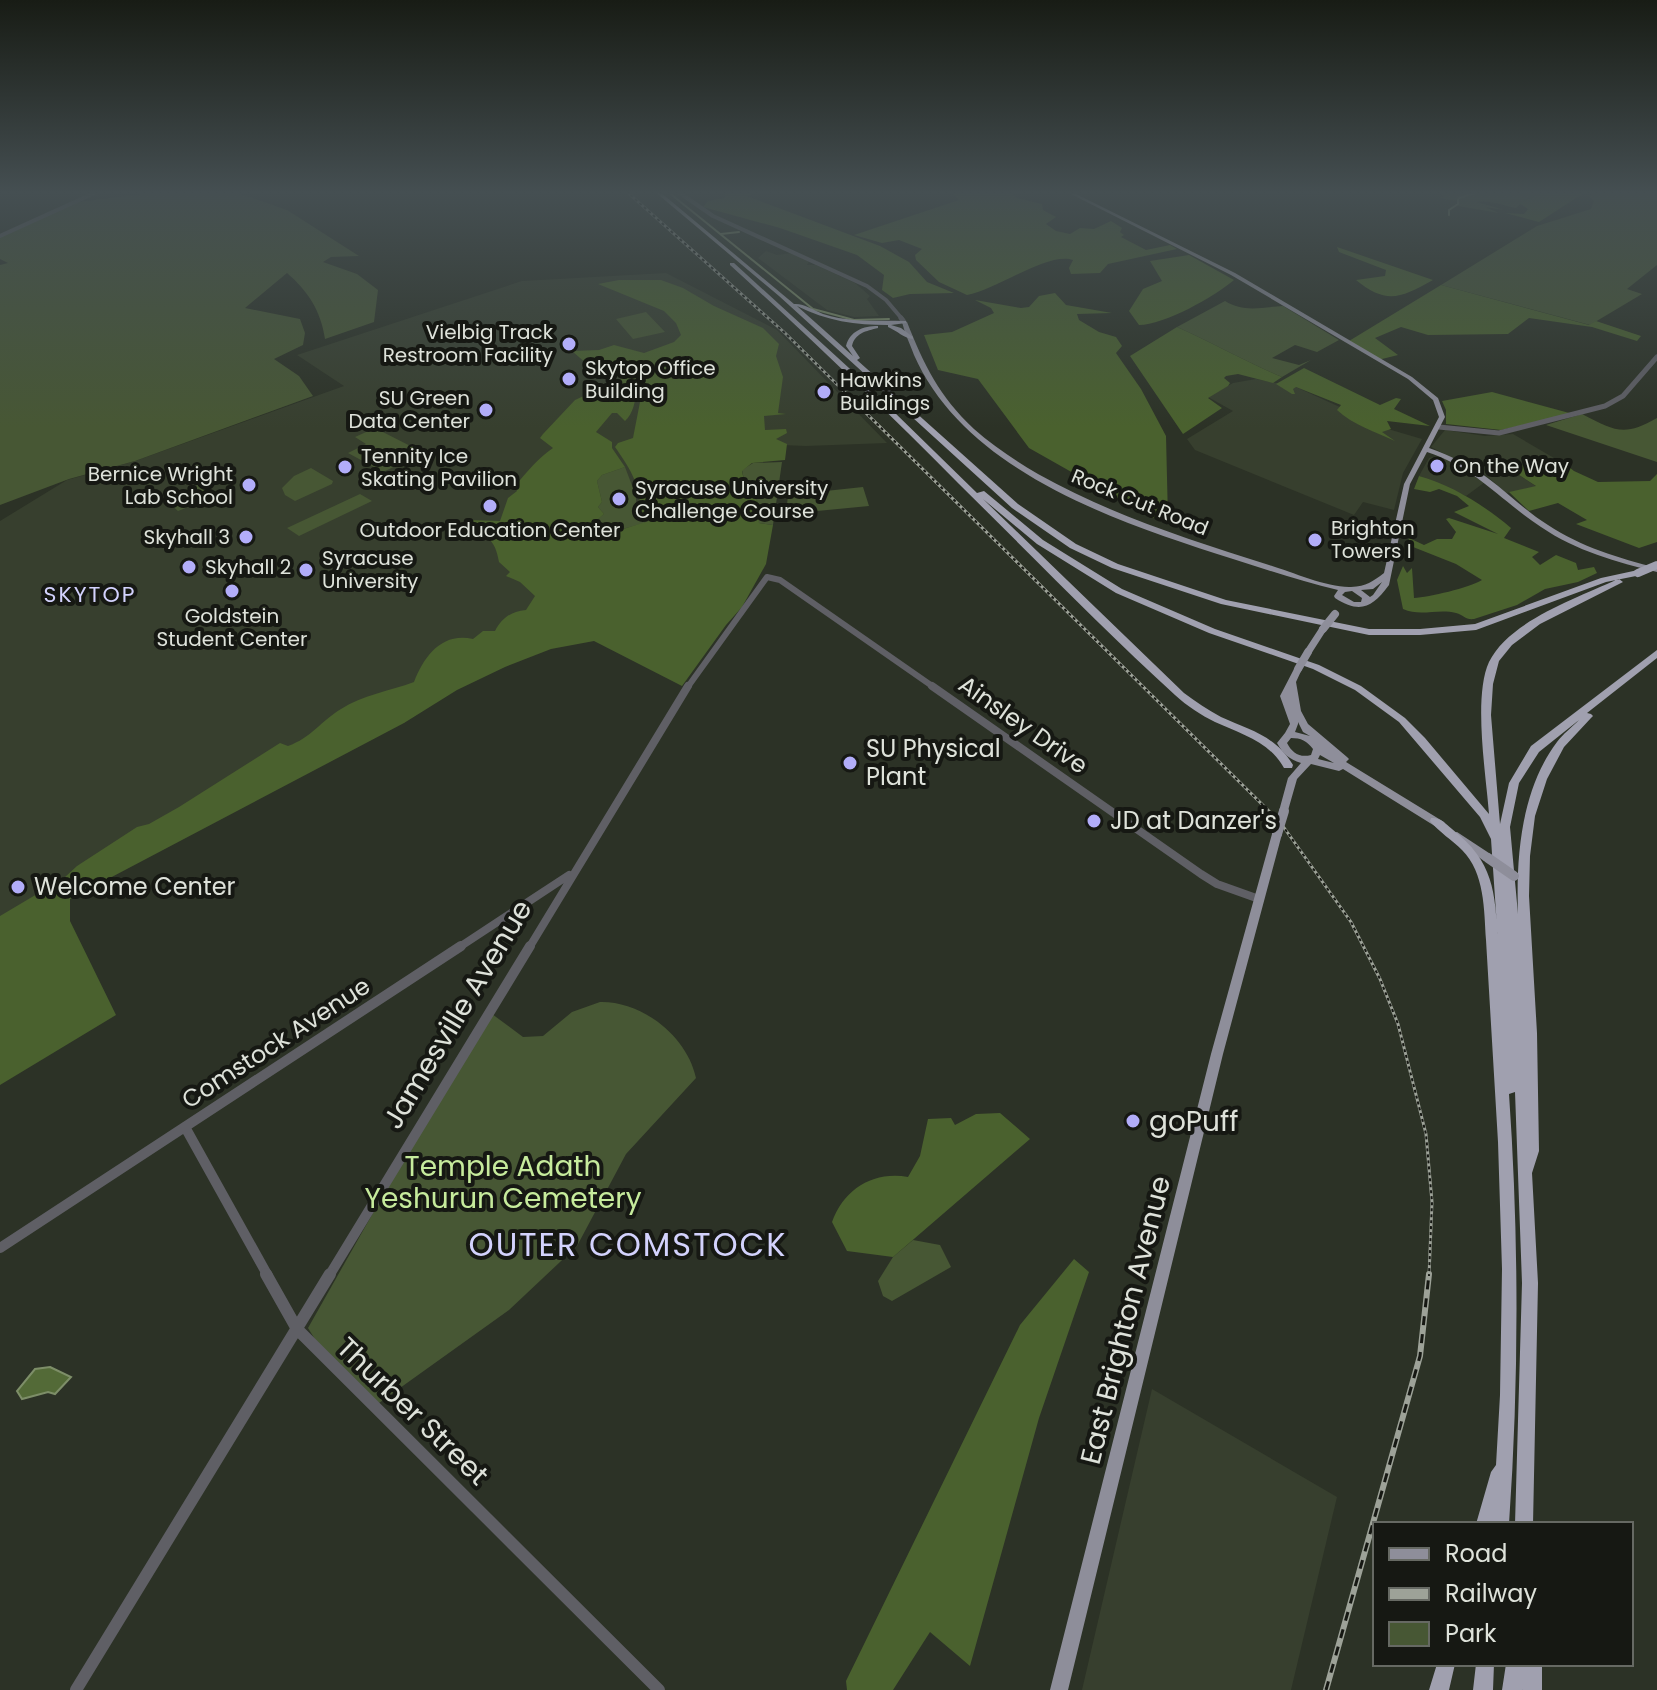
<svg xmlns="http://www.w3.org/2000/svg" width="1657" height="1690" viewBox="0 0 1657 1690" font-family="Poppins,sans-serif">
<rect width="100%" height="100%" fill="#2c3226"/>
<!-- built -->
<path fill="#373f2e" d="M766 251 777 255 792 253 809 261 807 265H816L855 283 870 296 867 299 879 316 854 317 827 310 758 258Z
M666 273 777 330 887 443 806 446 650 440 658 522 567 619 0 927V521L67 480 135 461 344 386 297 355 522 281Z
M1256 379 1296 387 1388 429 1422 439 1403 473 1394 510 1363 502 1354 515 1195 450 1187 439 1233 411 1208 397 1233 383Z
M1445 430 1485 436 1513 434 1554 458 1545 469 1488 459V462L1510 469 1537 487 1506 493 1486 475 1431 447Z
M1438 456 1459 465 1485 482 1466 496 1419 476 1429 458Z
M1152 1389 1337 1497 1291 1690H1082Z"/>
<!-- green -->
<path fill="#475734" d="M166 191H227L250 197 287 210 359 256 331 257 323 262 357 274 378 290 374 322 325 339C321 311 308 291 287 273L245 308 300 319 305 333 303 345 274 359 299 376 313 396 135 461 69 479 0 505V265L8 263 0 259V236L70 203Z
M1446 191H1532L1543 193 1525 200 1516 208C1500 205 1492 200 1477 202L1504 210 1485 207 1499 213 1458 206 1459 201 1438 198 1446 196 1440 194Z
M1596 191H1657V265L1627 289 1642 294 1590 325 1441 285 1537 226 1591 209 1594 201 1589 197Z
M1225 301C1244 313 1262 307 1283 306L1339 340 1317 352 1295 345 1272 358 1299 365 1311 360 1282 377C1246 362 1213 343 1177 327Z
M646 312 665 332 633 339 616 319Z
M1582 414C1615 431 1624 437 1657 418V462L1546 425Z
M375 428 432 457 413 467 404 462 383 472 348 453 366 444 355 437Z
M782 462 773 525 759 523 758 502 745 485 742 470 753 463Z
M625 467 636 496V511L645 523 600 535 591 524 604 514 598 507 602 502 597 481 602 475Z
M311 468 333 481 332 484 295 501 285 495 282 488 294 476Z
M198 485 211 496 209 499 178 511 170 504 176 494Z
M863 487 869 506 786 514 788 495Z
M360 494 372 501 299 536 287 528Z
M600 1002C642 1001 687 1036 696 1078L626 1154 577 1246 509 1310 379 1403 321 1349 308 1328 386 1190 492 1014 523 1037 543 1036 572 1012Z
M913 1240 940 1245 951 1267 892 1301 883 1296 878 1281 893 1257Z"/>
<!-- forest -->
<path fill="#4a612e" d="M726 191H760L747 196 880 246 909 262 927 282 954 293 910 294 893 298 882 290 884 275 857 255 780 228 703 207 708 201 724 198Z
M949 191H1009L1017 198 1042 204 1043 210 1056 217 1046 224 1056 231 1070 234 1080 228 1094 229 1111 221 1122 228 1120 232 1124 235 1121 237 1146 250 1170 245 1177 249 1108 264 1100 273 1071 274 1069 268 1073 260C1048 251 995 291 967 295L939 282 916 260 915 255 922 249 899 240 882 243 854 235 959 200Z
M1532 191H1587L1539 222 1505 213 1524 214 1528 209 1519 203 1542 193Z
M1337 247 1433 280C1400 298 1387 305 1356 280L1385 276 1386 270 1339 252Z
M1189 255 1234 280C1214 297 1164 325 1139 325L1129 311 1143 289 1162 281 1150 261Z
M619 280H661L683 288 714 306 763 328 779 344 776 356 783 377 778 413 786 414 764 416 765 430 786 429 787 433 776 439 787 444 785 460 752 463 742 471 745 485 758 502 759 523 773 525 766 564 742 607 726 625 682 686 594 641 551 649 505 667 457 690 404 723 70 899V921L116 1015 0 1085V916L64 878 77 866 137 827 149 824 179 807 280 743 288 746C311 738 321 721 341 709 362 695 390 691 414 682 424 656 442 632 473 639L483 631H495C502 618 510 612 526 610L535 596 520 582 506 576 510 572 499 562C495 538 487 537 467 525L468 520 500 521 508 498 517 491 515 486C527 472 538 458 553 448L540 438 543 434 575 400 621 379 612 370 634 369C637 385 638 409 625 421L617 413H612L596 432 612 442V448L625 467 602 475 597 481 602 502 598 507 604 514 591 525 594 531 604 535 649 521 640 510C641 485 629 467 615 447L618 443 633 438 640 402 638 370 634 367 595 371 572 351 599 350 614 345 644 353 674 342 681 335 676 323 664 311 598 284Z
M1441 285 1589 325 1596 321 1641 336 1637 341 1592 327 1529 318 1508 334 1428 335 1401 327 1375 338 1398 355 1378 360 1349 341Z
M1055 293 1066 305 1112 313 1077 314 1079 320 1099 332 1116 337 1122 346 1116 353 1141 389 1166 436 1168 519 1163 521 1151 517 1029 448 978 379 938 370 924 335 952 332 994 313 991 308 975 300 1021 308 1029 307 1039 296Z
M1177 327C1213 343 1246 362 1282 377L1273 383 1238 374 1226 376 1224 378 1230 383 1228 386 1208 398 1222 408 1183 434 1130 356Z
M1304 368 1380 405 1396 398 1401 399 1394 409 1430 426 1387 421 1391 429 1382 432 1395 441C1376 432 1353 425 1337 410L1341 405 1296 387 1293 389 1295 394H1292L1276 384Z
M1492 392 1573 414 1501 430 1446 424V410L1442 401Z
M1488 459 1545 469 1549 459H1559L1574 471 1598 482 1650 481 1657 474V542L1639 548 1576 524 1587 520 1558 503 1529 511 1509 492 1536 486 1510 469 1487 462Z
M1419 476C1452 485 1485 506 1511 528L1504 538 1539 552 1532 557 1540 565 1556 555 1576 563 1578 570 1594 567 1597 573 1578 582 1545 589 1517 605 1474 619C1465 620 1464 615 1456 613 1438 608 1421 617 1403 609L1397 580 1403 566 1407 573 1412 568 1414 598C1429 597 1469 588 1482 580L1456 564 1408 545 1409 538 1424 545 1437 539H1452L1456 532 1446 519 1449 518 1498 534 1454 512 1469 506 1457 496 1439 489 1430 492 1414 489Z
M1000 1113 1030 1139 893 1257 847 1251 832 1222C844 1189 873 1171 908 1177L920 1156 928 1119 951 1118 955 1125 976 1114Z
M1074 1259 1089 1272 1039 1418 970 1666 930 1632 893 1690H847L846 1681 1020 1325Z"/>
<!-- water -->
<path fill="#536a37" stroke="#7d8e68" stroke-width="2" d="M50 1367 71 1377 55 1394 48 1392 22 1399 17 1391 35 1369Z"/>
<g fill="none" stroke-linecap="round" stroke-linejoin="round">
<!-- stream -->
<path stroke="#7d8e68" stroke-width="2" d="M667 191 813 309 854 320 889 319
M1459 198 1481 191
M1449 215V210L1458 204V199
M721 234 739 232"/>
<!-- tertiary-far5 -->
<path stroke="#5f5f65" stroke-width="4" d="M677 191 713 216 867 286 886 300 903 320
M0 236 99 191"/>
<!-- tertiary-far4 -->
<path stroke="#5f5f65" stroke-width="5" d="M901 318 904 322
M1439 427 1499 433 1605 406 1623 396 1657 357"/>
<!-- tertiary-far3 -->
<path stroke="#5f5f65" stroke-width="6" d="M687 688 767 577 780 580 935 688"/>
<!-- tertiary-far2 -->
<path stroke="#5f5f65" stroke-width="8" d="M932 686 1201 874 1217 884 1259 899
M458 948 569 875
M529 948 688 686"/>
<!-- tertiary-far1 -->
<path stroke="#5f5f65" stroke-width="10" d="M185 1127 268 1276
M0 1248 461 946
M329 1276 530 946"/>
<!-- tertiary -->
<path stroke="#5f5f65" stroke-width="12" d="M266 1274 297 1329 659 1690
M76 1690 330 1274"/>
<!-- primary -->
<path fill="#8e8e9a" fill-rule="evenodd" d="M1065 191H1070L1235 273 1412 377 1438 398 1445 417 1429 448C1451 456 1471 465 1489 479 1509 494 1527 512 1548 525 1581 547 1619 558 1657 568V572C1617 562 1576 551 1541 527 1500 500 1476 468 1427 452L1410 484 1389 585C1372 608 1360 614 1335 598L1334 596 1338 590C1303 582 1268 570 1233 559 1120 523 966 473 914 355 910 344 904 332 902 321L907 322C924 365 939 396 974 429 993 446 1016 461 1038 474 1111 515 1190 540 1269 565 1292 572 1328 588 1351 587 1367 586 1372 582 1384 573L1404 484 1439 417 1433 400 1408 379 1231 275ZM1382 582 1373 595 1370 597 1361 590 1373 589ZM1352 591 1362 598 1361 602H1354L1342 595 1345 592Z
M1323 626 1327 629 1311 654H1305V650L1320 627Z
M1298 666 1302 669 1296 682 1301 711 1308 724 1347 757 1349 759 1346 762 1444 822 1446 825 1444 828H1438L1343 769 1339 771 1311 764 1297 779 1287 814H1281L1279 811 1288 778 1301 763C1289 759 1283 754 1277 743L1285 733 1290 724 1280 696 1294 669ZM1298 722 1303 732 1310 736 1295 732 1298 724ZM1291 738C1301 738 1307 741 1313 749L1311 755C1300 758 1292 753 1287 743ZM1320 755 1334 763 1318 759Z
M1277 830 1281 831 1282 834 1223 1054 1068 1690H1050L1211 1054 1272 834 1273 831Z
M1457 832 1492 855 1493 858 1492 861H1484L1453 839 1452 836 1453 833Z"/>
<!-- motorway -->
<path fill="#a0a0af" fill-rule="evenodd" d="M654 191H659L794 304C803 303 814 310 823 314 851 323 878 320 906 321V323L891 325 901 328 913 337V339C905 339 896 330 888 327V325C856 325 826 321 797 306L853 356 846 346C850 331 863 326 878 326V328C866 331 855 333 852 346L860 358 857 360 1018 504 1076 544 1118 564 1226 600 1369 629H1420L1475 624 1601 578 1638 570 1642 573 1641 575 1606 582 1476 630 1420 635H1369L1221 604 1112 568 1070 548 1012 508 779 296Z
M730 263H734L849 368 977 493 984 491 1043 540 1122 589 1215 629 1319 665 1361 686 1405 718 1425 738 1489 814C1486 774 1473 697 1489 662 1509 621 1577 598 1616 580L1619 579 1623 582 1540 624 1512 645 1499 661 1493 684 1491 715 1500 824 1509 783 1531 746 1657 650V658L1587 713 1591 714 1593 716 1591 718 1564 747 1547 779 1535 816 1530 856 1529 896 1537 1033 1539 1151 1532 1173 1538 1283 1533 1524H1515L1522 1283 1515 1092 1509 1094C1519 1238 1519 1380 1509 1524H1476L1491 1472 1496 1465 1500 1395 1502 1269 1498 1142 1486 940C1484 910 1485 873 1462 850 1452 840 1439 832 1430 821L1431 818C1440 817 1445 823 1452 829 1494 862 1495 891 1498 942L1491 839 1480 817 1399 722 1355 690 1313 669 1209 633 1116 593 1037 544 983 499 1184 693C1196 702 1208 710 1221 717 1250 730 1276 736 1293 765L1292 768H1284C1269 741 1241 734 1215 722 1201 715 1187 706 1175 695 1101 627 1030 554 958 483 884 408 808 336 730 265ZM1579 720C1572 727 1563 734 1557 742 1521 790 1516 856 1518 914L1510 827 1519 783 1539 752Z
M1437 1664H1455L1449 1690H1429Z
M1476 1664H1494L1493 1690H1473Z
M1506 1664H1542V1690H1522L1523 1678 1522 1690H1502Z"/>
<defs>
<path id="rail-far1" d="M626 191 785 333 1280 822 1351 922 1380 979 1398 1024 1426 1134 1432 1202 1429 1276"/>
<path id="rail" d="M1326 1690 1420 1356 1429 1274"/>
</defs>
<!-- rail-far1 casing -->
<use href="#rail-far1" stroke="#9da298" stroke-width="3"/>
<!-- rail casing -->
<use href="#rail" stroke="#9da298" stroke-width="6"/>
<!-- rail-far1 -->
<use href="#rail-far1" stroke="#161813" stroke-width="2" stroke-dasharray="3" stroke-linecap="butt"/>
<!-- rail -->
<use href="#rail" stroke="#161813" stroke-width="3" stroke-dasharray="9" stroke-linecap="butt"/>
<!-- primary-bridge-far1 -->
<path stroke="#8e8e9a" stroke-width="8" d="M1323 629 1335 614
M1298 669 1308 652"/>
<!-- primary-bridge -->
<path stroke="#8e8e9a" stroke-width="10" d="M1277 834 1284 811
M1488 858 1514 876"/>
<!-- motorway-bridge -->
<path stroke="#a0a0af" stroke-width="8" d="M1638 573 1657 565"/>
</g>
<!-- sky -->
<linearGradient id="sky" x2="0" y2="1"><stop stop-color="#181c15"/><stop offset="0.45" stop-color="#454f52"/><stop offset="1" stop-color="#454f52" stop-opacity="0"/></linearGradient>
<rect width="1657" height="428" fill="url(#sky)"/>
<!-- markers -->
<g fill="#b2adf9" stroke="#161813" stroke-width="3">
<circle cx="569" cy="344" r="8"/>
<circle cx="569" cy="379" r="8"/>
<circle cx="824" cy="392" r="8"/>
<circle cx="486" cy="410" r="8"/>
<circle cx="1437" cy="466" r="8"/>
<circle cx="345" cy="467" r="8"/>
<circle cx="249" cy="485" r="8"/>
<circle cx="619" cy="499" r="8"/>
<circle cx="490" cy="506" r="8"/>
<circle cx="246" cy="537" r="8"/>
<circle cx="1315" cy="540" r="8"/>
<circle cx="189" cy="567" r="8"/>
<circle cx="306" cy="570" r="8"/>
<circle cx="232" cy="591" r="8"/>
<circle cx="850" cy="763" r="8"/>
<circle cx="1094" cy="821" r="8"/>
<circle cx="18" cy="887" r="8"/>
<circle cx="1133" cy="1121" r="8"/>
</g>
<g text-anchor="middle" stroke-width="8" stroke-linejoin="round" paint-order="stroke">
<!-- far-poi labels -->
<g font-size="20" fill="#dee2da" stroke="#161813" text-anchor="start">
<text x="553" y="339" text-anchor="end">Vielbig Track<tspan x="553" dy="23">Restroom Facility</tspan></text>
<text x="585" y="375">Skytop Office<tspan x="585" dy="23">Building</tspan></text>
<text x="840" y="387">Hawkins<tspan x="840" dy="23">Buildings</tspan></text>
<text x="470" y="405" text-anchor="end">SU Green<tspan x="470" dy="23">Data Center</tspan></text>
<text x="361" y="463">Tennity Ice<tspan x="361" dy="23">Skating Pavilion</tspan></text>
<text x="1453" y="473">On the Way</text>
<text x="233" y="481" text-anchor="end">Bernice Wright<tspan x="233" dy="23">Lab School</tspan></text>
<text x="635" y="495">Syracuse University<tspan x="635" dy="23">Challenge Course</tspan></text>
<text x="1331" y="535">Brighton<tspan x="1331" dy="23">Towers I</tspan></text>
<text x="490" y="537" text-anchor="middle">Outdoor Education Center</text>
<text x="230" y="544" text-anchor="end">Skyhall 3</text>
<text x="322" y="565">Syracuse<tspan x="322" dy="23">University</tspan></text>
<text x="205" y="574">Skyhall 2</text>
<text x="232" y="623" text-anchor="middle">Goldstein<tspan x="232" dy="23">Student Center</tspan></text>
</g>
<!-- far-street labels -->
<g font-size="20" fill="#dee2da" stroke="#161813">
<text transform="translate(1140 502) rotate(22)" y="7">Rock Cut Road</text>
</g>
<!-- far-neighbourhood labels -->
<g font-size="22" letter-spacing="2" fill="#d3d2fd" stroke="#161813">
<text x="90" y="602">SKYTOP</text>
</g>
<!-- street labels -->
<g font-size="24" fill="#dee2da" stroke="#161813">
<text transform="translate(1023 725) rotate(35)" y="8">Ainsley Drive</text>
<text transform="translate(276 1043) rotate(-33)" y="8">Comstock Avenue</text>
</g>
<!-- poi labels -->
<g font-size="24" fill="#dee2da" stroke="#161813" text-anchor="start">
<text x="866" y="757">SU Physical<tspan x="866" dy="28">Plant</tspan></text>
<text x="1110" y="829">JD at Danzer's</text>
<text x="34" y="895">Welcome Center</text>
</g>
<!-- near-street labels -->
<g font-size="28" fill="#dee2da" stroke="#161813">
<text transform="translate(457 1014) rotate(-59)" y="10">Jamesville Avenue</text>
<text transform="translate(1125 1320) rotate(-76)" y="10">East Brighton Avenue</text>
<text transform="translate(413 1411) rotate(44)" y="10">Thurber Street</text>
</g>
<!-- near-poi labels -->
<g font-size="28" fill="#dee2da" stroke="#161813" text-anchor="start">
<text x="1149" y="1131">goPuff</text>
</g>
<!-- near-park labels -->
<g font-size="28" fill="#c6eb9c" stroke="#161813">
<text x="503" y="1176">Temple Adath<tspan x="503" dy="32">Yeshurun Cemetery</tspan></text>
</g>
<!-- near-neighbourhood labels -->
<g font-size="32" letter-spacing="2" fill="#d3d2fd" stroke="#161813">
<text x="628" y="1256">OUTER COMSTOCK</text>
</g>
</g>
<!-- legend -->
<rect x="1373" y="1522" width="260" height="144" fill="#161813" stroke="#666963" stroke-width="2"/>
<rect x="1389" y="1548" width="40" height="12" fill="#8e8e9a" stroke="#666963" stroke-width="2"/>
<text x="1445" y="1562" font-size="24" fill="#dee2da">Road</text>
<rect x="1389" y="1588" width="40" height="12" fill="#9da298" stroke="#666963" stroke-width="2"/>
<text x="1445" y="1602" font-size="24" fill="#dee2da">Railway</text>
<rect x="1389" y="1622" width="40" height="24" fill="#475734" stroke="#666963" stroke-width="2"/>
<text x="1445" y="1642" font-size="24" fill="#dee2da">Park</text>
</svg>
